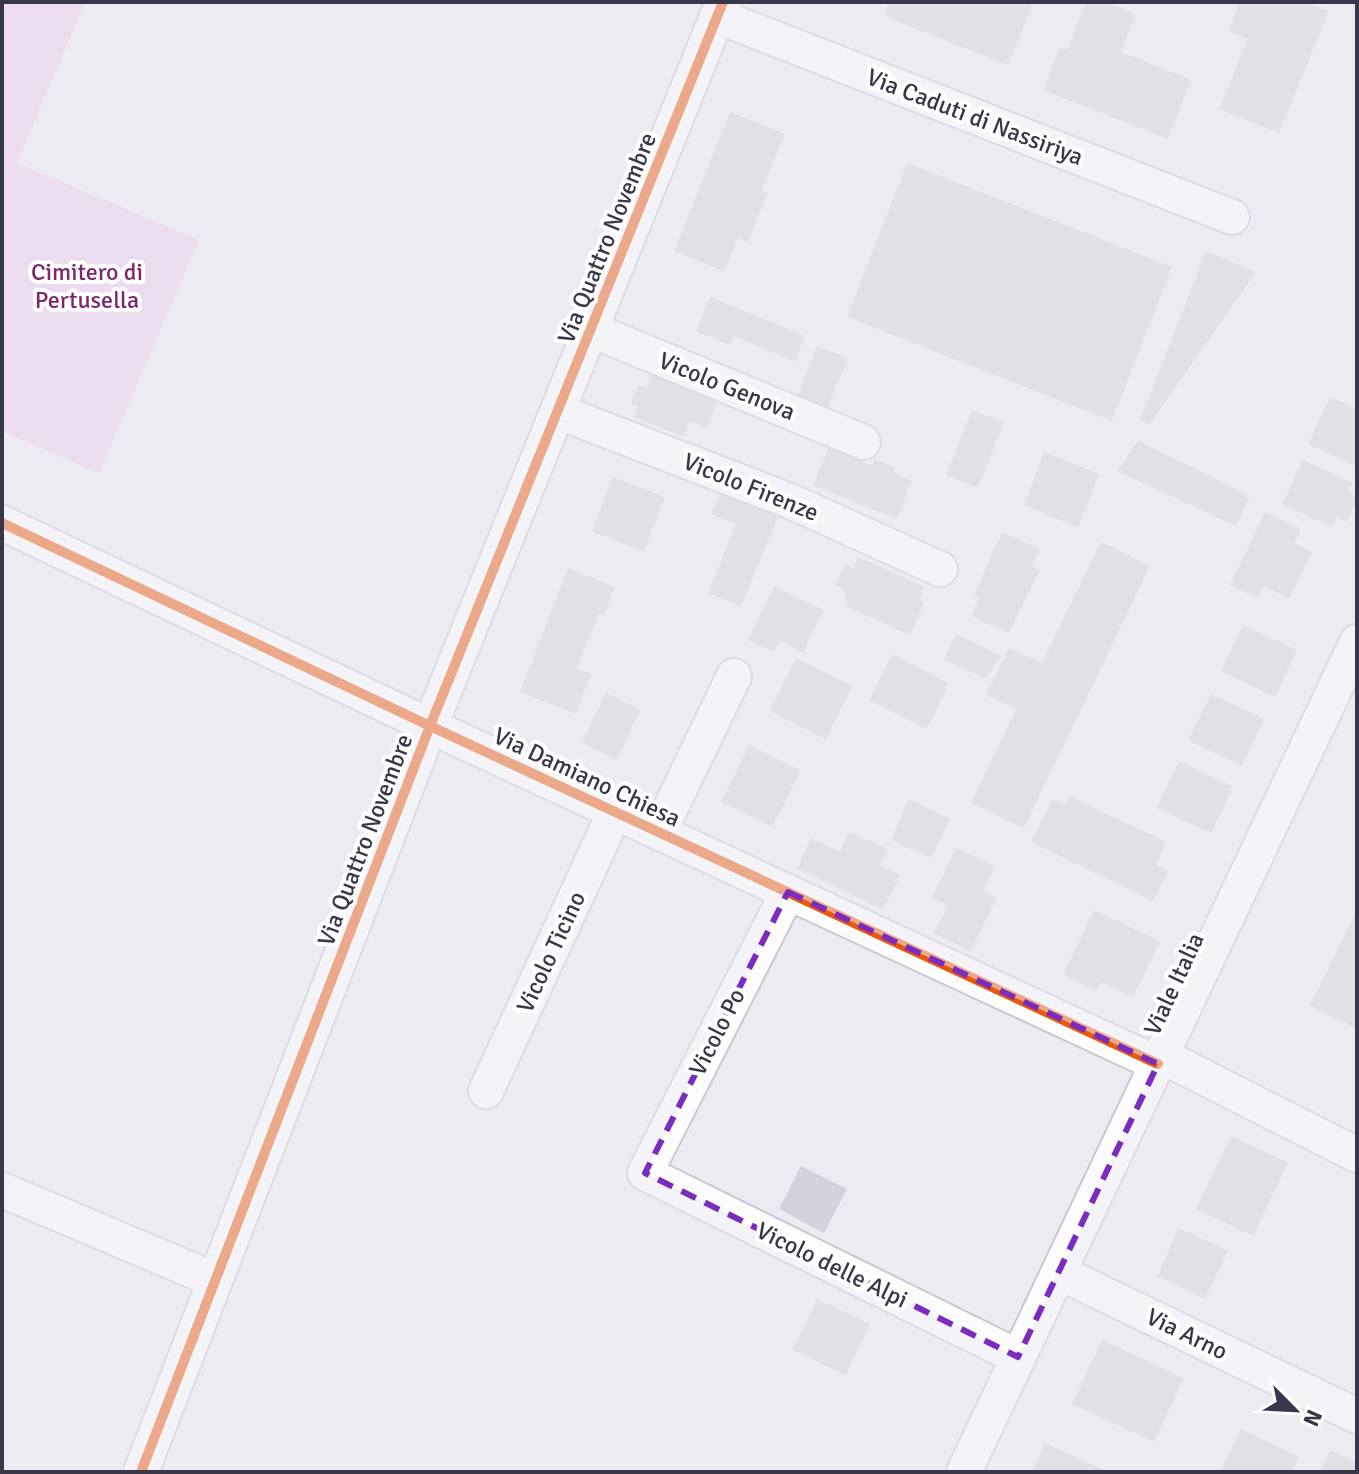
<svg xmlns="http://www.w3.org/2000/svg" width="1359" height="1474" viewBox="0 0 1359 1474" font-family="Signika,sans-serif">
<rect width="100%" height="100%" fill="#ecebf2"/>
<!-- green -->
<path fill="#ecc9ee" d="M2 2H85L17 163 199 240 99 473 2 431Z"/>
<!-- building -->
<path fill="#d3d2da" d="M889 2H1021L1032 6 1008 65 884 16Z
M1086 2H1107L1136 14 1121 52 1191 80 1168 139 1043 90 1060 47 1067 50Z
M1240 2H1306L1329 11 1279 133 1219 109 1248 39 1228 31Z
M730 112 785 134 762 190 768 192 748 242 738 238 724 271 674 251Z
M907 163 1172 267 1112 421 847 317Z
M1206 251 1256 272 1149 425 1140 420Z
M710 297 805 336 795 362 734 336 730 345 696 331Z
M817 346 848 358 825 414 795 402Z
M653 374 718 399 707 428 690 421 684 437 634 417 638 406 631 403 638 385 647 388Z
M1330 397 1357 409V467L1308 444Z
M972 410 1004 423 978 488 946 475Z
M832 440 865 454 861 461 872 466 874 459 895 467 893 473 912 481 897 519 813 485Z
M1138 441 1250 496 1236 526 1117 471Z
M1044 452 1099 474 1078 527 1024 505Z
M1303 460 1353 483 1348 492 1357 496V500L1346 522 1337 517 1332 527 1282 504Z
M613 477 665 497 644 552 592 531Z
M725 482 783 505 741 606 708 593 736 524 711 514Z
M1265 512 1301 529 1294 543 1312 552 1289 599 1264 586 1258 598 1230 585Z
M1002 532 1040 549 1032 567 1040 570 1009 633 971 616 979 598 974 595Z
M1101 542 1150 566 1024 828 971 803 1016 709 986 695 1009 648 1042 663Z
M858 557 925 587 919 600 925 602 910 635 848 607 842 588 835 585 845 564 854 568Z
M568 568 615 587 604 616 599 614 577 668 591 674 576 714 520 692Z
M774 586 823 610 803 653 780 641 774 652 748 640Z
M1243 625 1297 650 1275 697 1221 671Z
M956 634 1001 656 985 678 944 660Z
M892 654 949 683 927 729 869 700Z
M796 658 852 686 826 739 770 711Z
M606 693 640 710 617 760 582 743Z
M1211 694 1264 719 1242 766 1188 740Z
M749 745 801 771 772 827 721 802Z
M1179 761 1233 787 1211 833 1157 808Z
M1069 796 1166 842 1156 865 1168 871 1153 901 1031 842 1053 799 1065 805Z
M909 799 950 819 931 858 891 840Z
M849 832 888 849 880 865 901 875 883 910 797 868 811 838 840 852Z
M956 848 995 866 983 891 997 897 971 951 934 934 948 905 932 898Z
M1094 910 1160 941 1133 997 1101 982 1096 991 1063 975Z
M1357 910V1029L1310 1006Z
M1231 1136 1288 1163 1253 1236 1196 1209Z
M801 1166 847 1189 824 1233 779 1209Z
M1179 1228 1228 1251 1205 1299 1157 1276Z
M817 1299 870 1324 846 1375 793 1350Z
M1102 1340 1184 1378 1154 1442 1072 1404Z
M1241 1429 1299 1457 1292 1472H1220Z
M1045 1443 1108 1472H1032Z
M1330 1450 1357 1463V1472H1320Z"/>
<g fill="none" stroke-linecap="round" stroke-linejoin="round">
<defs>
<path id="minor" d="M717 16 1232 217
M592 330 863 442
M559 412 790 501 940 569
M2 523 430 726 1158 1064
M659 832 734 676
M788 892 645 1173 1018 1357
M1162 1056 1357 1155
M486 1091 615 812
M2 1190 215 1280
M1060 1273 1357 1416
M141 1472 430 726 723 2
M964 1472 1357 642"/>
</defs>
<!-- minor casing -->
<use href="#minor" stroke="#c9c7d1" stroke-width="38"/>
<!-- minor -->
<use href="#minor" stroke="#fcfcfd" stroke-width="34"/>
<defs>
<path id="cycleway" d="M2 523 430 726 1158 1064
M141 1472 430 726 723 2"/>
</defs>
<!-- cycleway casing -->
<use href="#cycleway" stroke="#fff" stroke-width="15"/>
<!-- cycleway -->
<use href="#cycleway" stroke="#e8590c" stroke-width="10"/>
</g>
<!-- marked area -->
<path d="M0 0H1359V1474H0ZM788 892 1158 1064 1018 1357 645 1173Z" fill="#ecebf2" fill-opacity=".55" fill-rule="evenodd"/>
<path fill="none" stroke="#7b2cbf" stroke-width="6" stroke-dasharray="16 10" stroke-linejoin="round" d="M788 892 1158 1064 1018 1357 645 1173Z"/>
<g text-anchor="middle" stroke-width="8" stroke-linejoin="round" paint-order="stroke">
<!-- street labels -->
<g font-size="24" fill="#393649" stroke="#fff">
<text transform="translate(975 117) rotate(21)" y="8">Via Caduti di Nassiriya</text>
<text transform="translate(607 238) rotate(-68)" y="8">Via Quattro Novembre</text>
<text transform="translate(727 386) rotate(22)" y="8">Vicolo Genova</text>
<text transform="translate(751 487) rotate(22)" y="8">Vicolo Firenze</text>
<text transform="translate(587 777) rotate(25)" y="8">Via Damiano Chiesa</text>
<text transform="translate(365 840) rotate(-69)" y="8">Via Quattro Novembre</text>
<text transform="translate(551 952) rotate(-65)" y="8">Vicolo Ticino</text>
<text transform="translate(1174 984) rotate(-65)" y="8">Viale Italia</text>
<text transform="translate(717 1032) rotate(-63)" y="8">Vicolo Po</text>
<text transform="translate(832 1265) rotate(26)" y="8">Vicolo delle Alpi</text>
<text transform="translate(1187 1334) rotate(26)" y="8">Via Arno</text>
</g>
<!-- park labels -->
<g font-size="24" fill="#7f256d" stroke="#fff">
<text x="87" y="280">Cimitero di<tspan x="87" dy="28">Pertusella</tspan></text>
</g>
</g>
<!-- border -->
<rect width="1359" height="1474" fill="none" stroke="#393649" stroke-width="8"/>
<!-- north arrow -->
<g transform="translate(1295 1410) rotate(114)" stroke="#ffffff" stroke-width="6" paint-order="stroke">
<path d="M0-6L14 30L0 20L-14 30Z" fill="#393649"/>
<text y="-12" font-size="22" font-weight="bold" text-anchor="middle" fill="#393649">N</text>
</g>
</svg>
